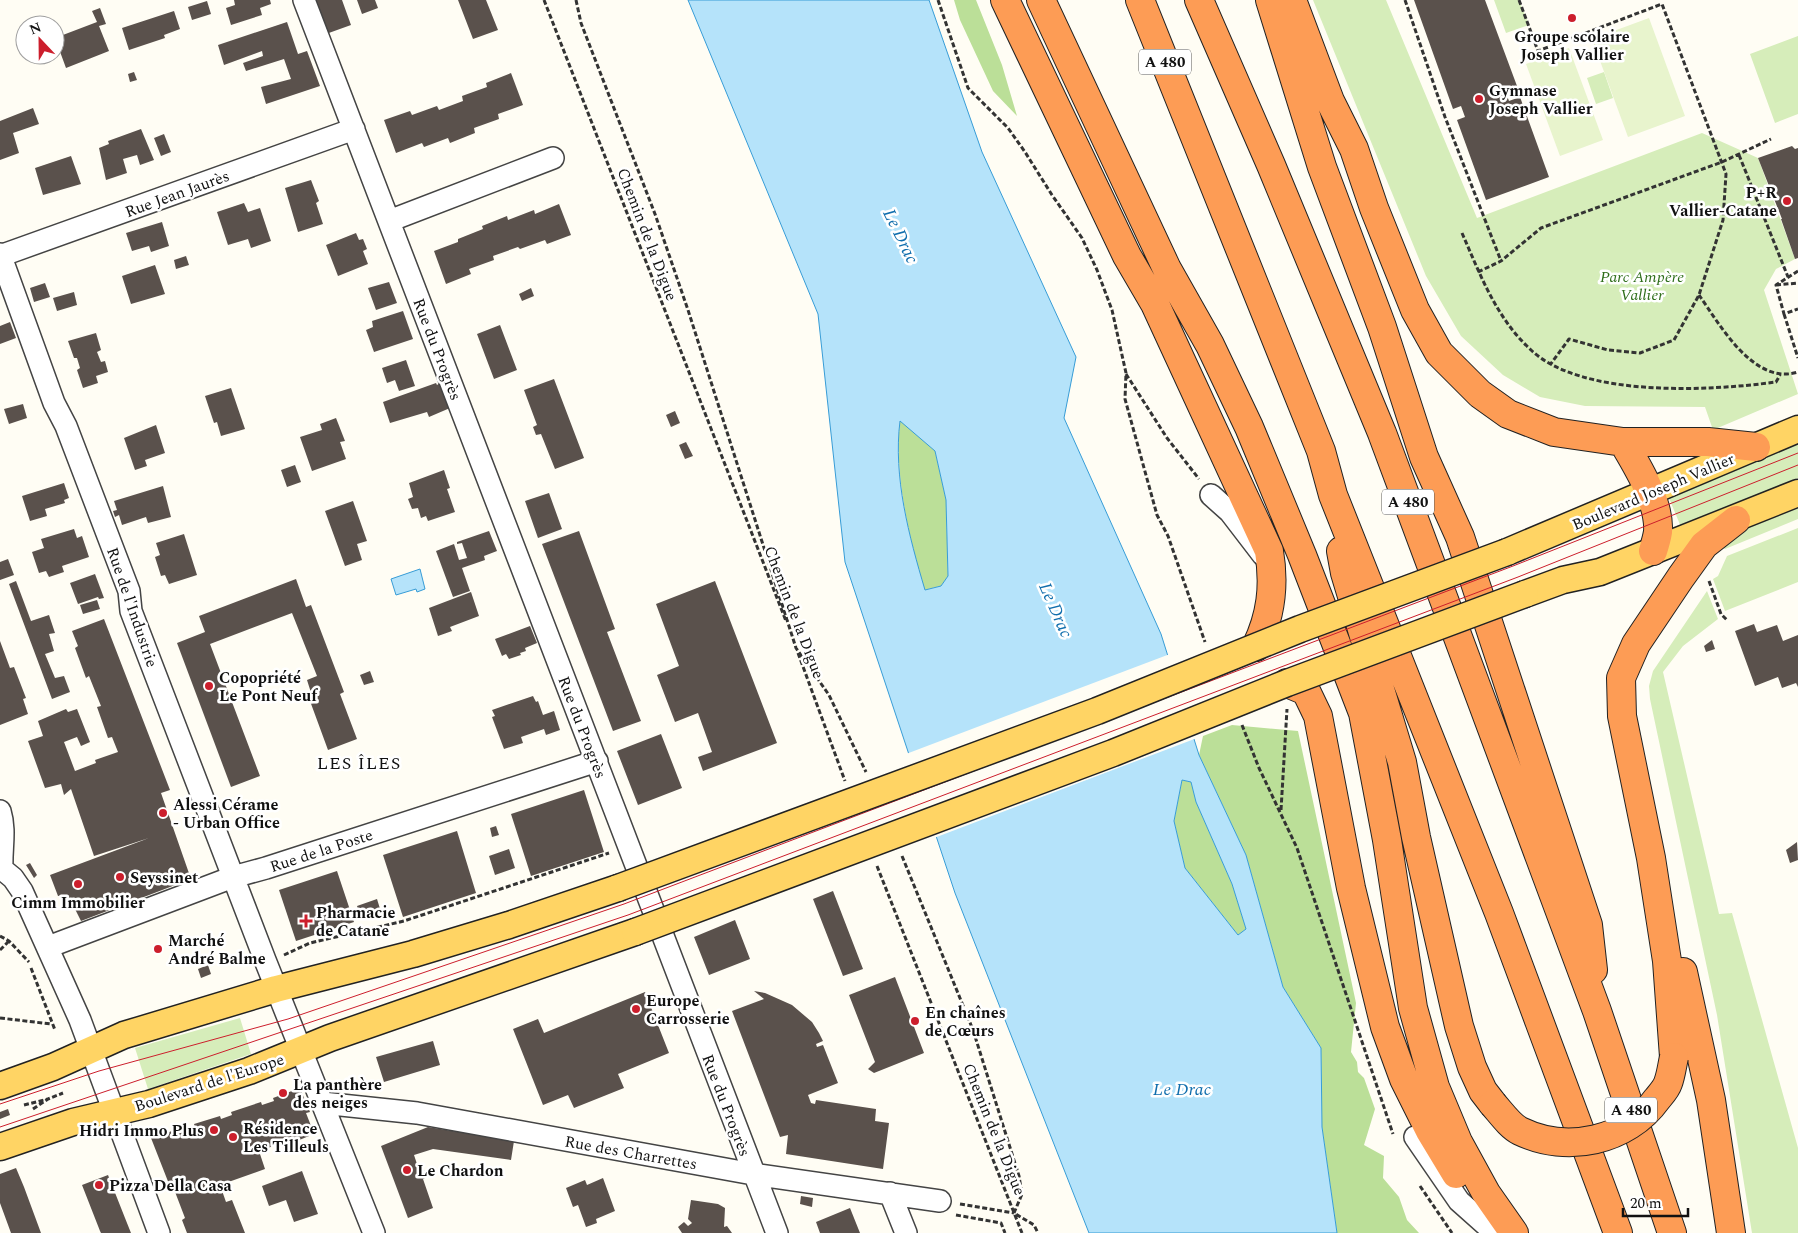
<svg xmlns="http://www.w3.org/2000/svg" width="1798" height="1233" viewBox="0 0 1798 1233" font-family="Spectral,serif">
<rect width="100%" height="100%" fill="#fffdf4"/>
<!-- green -->
<path fill="#d6edba" d="M1313 0H1386L1477 218 1702 133 1758 158 1795 259 1776 269 1764 290 1798 394 1713 430 1705 407 1585 406 1540 397 1503 375 1461 336 1426 276Z
M1494 0H1519L1529 25 1506 33Z
M1798 36V114L1775 123 1750 54Z
M1604 72 1613 98 1596 104 1587 78Z
M1798 441V478L1681 527 1669 498Z
M1798 507V519L1725 549 1722 547 1744 529Z
M1798 528V582L1725 611 1713 579 1718 576 1727 556Z
M1707 591 1718 619 1683 646 1663 672 1719 914 1732 913 1798 1148V1233H1752L1717 1015 1650 699 1649 686 1653 671Z
M240 1018 251 1054 148 1089 135 1048Z"/>
<!-- forest -->
<path fill="#bbdf98" d="M954 0H976L1002 65 1017 116 993 91 960 20Z
M900 420 935 451 946 500 948 576 941 586 924 590C909 536 894 477 900 420Z
M1232 725 1298 731 1356 1003 1351 1052 1357 1062 1358 1072 1364 1078 1375 1109 1364 1145 1384 1156 1383 1178 1399 1197 1407 1220 1419 1233H1337L1322 1127 1321 1048 1283 987 1246 855 1199 755 1203 736Z
M1182 780 1191 782 1196 802 1232 884 1246 929 1238 935 1185 868 1174 821Z"/>
<!-- pitch -->
<path fill="#e8f4cd" d="M1649 18 1685 116 1628 137 1592 39Z
M1569 48 1603 140 1560 156 1526 64Z"/>
<!-- water -->
<path fill="#b5e3fa" stroke="#379cd6" fill-rule="evenodd" d="M688 0H929L982 152 1076 357 1064 418 1161 634 1199 755 1246 855 1283 987 1321 1048 1322 1127 1337 1233H1089L955 893 845 562 818 314ZM900 421 935 451 946 500 948 576 941 586 925 590C909 536 893 477 900 421ZM1182 780 1191 782 1196 802 1232 884 1246 929 1238 935 1185 868 1174 821Z
M420 569 425 589 417 592 416 589 396 595 391 579Z"/>
<!-- pier -->
<path fill="#fffdf4" d="M1170 654 1197 738 934 838 906 754Z"/>
<!-- building -->
<path fill="#5a514c" d="M234 0H270L271 4 260 8 262 15 231 25 226 8 235 5Z
M312 0H342L351 25 326 34Z
M357 0H375L378 8 362 14Z
M458 0H486L498 30 473 39Z
M1414 0H1485L1517 86 1505 90 1509 101 1520 97 1549 177 1486 200 1457 120 1465 117 1461 106 1453 109Z
M207 1 211 14 192 20 188 7Z
M100 8 106 24 99 26 109 51 66 68 55 38 97 22 92 11Z
M174 11 180 29 164 35 165 38 129 50 122 28Z
M287 22 298 54 307 51 320 86 266 104 261 87 291 79 284 59 246 71 243 63 263 56 262 51 224 65 218 45Z
M134 72 137 80 130 82 128 74Z
M511 73 523 105 498 114 499 119 474 128 475 133 450 143 448 138 424 147 422 143 396 153 384 120 410 111 412 115 437 106 439 110 463 101 462 96 487 87 486 83Z
M33 108 39 124 13 133 19 153 0 160V121Z
M141 129 154 160 140 165 137 155 123 159 127 173 106 180 99 148 109 144 108 141Z
M164 134 171 152 161 156 154 138Z
M1792 146 1795 149 1798 148V258L1795 259 1781 219H1782L1758 158Z
M71 156 81 184 43 195 35 168Z
M311 180 319 201 316 203 323 224 298 232 285 188Z
M244 203 248 212 260 208 271 241 251 248 248 239 228 245 217 212Z
M559 204 571 235 547 244 545 240 520 249 518 247 493 256 494 260 469 269 471 274 446 284 434 251 458 242V239L483 229 482 226 507 216 508 220 534 210 535 214Z
M162 222 169 246 151 252 149 246 132 251 126 233Z
M356 233 359 240 363 239 367 249 363 251 368 264 338 276 326 245Z
M186 256 189 265 176 269 174 260Z
M155 265 165 294 131 304 122 276Z
M389 282 397 303 376 310 368 288Z
M45 283 50 297 34 302 30 288Z
M531 288 534 296 522 301 519 294Z
M74 292 77 305 57 311 53 298Z
M403 311 413 339 374 352 366 330 373 327 372 321Z
M10 322 16 338 0 344V326Z
M500 325 517 370 494 379 477 334Z
M96 333 101 350 97 352 101 362 105 361 108 372 96 376 98 383 83 388 77 370 80 368 77 358H74L68 341Z
M406 360 415 386 399 391 395 380 387 383 382 368Z
M554 379 584 458 555 469 541 434 536 435 533 427 537 425 524 390Z
M436 383 437 385 440 383 450 408 429 417 427 412 390 423 383 402Z
M231 388 245 429 221 436 217 422 214 423 205 396Z
M23 404 27 418 9 424 4 409Z
M675 411 680 423 671 427 666 415Z
M336 418 345 441 340 442 346 459 312 471 300 437 322 430 320 424Z
M156 425 165 453 145 460 147 466 135 470 124 438Z
M686 442 693 456 685 459 679 445Z
M295 465 301 482 287 487 281 470Z
M444 470 450 488 447 489 455 512 428 521 426 516 421 518 418 508 412 509 408 499 413 497 409 483Z
M64 483 69 498 64 500 65 503 45 509 47 516 30 521 22 496Z
M163 486 171 517 148 523 146 517 122 525 119 515 115 517 113 511 117 510 114 501Z
M549 493 562 529 538 538 525 501Z
M353 501 367 541 357 544 362 560 345 566 325 511Z
M74 529 77 538 82 536 89 557 62 566 64 572 49 577 46 571 39 573 32 552 44 548 41 539Z
M489 531 497 551 484 556 485 560 462 568 470 591 453 597 436 551 454 544 459 560 467 558 462 543 457 544V542Z
M579 531 615 629 607 632 641 721 613 731 542 544Z
M184 534 197 575 169 584 165 575 161 576 155 557 160 555 156 543Z
M8 559 14 575 0 580V562Z
M95 574 104 598 99 599 98 597 78 604 70 583Z
M296 579 306 607 311 605 344 692 340 694 357 739 328 750 310 701 313 699 307 680 317 676 292 613 210 644 260 776 231 787 177 643 205 632 199 616Z
M16 581 31 621 49 615 55 633 49 634 54 651 45 654 55 678 64 676 70 692 52 699 9 584Z
M715 581 777 743 703 771 698 757 712 752 698 713 675 722 657 675 679 666 656 604Z
M471 592 479 616 450 627 452 631 438 636 429 608Z
M97 600 100 609 83 614 80 605Z
M104 619 170 790 161 793 191 879 81 921 68 895 58 896 50 875 149 838 94 856 71 789 64 795 61 784 45 788 28 741 43 736 38 721 66 709 68 712 77 709 90 742 81 746 77 737 64 742 75 771 96 763 95 760 118 752 112 737 108 738 97 707 101 706 89 676 86 678 75 648 78 646 72 631Z
M1754 624 1757 632 1777 625 1783 641 1798 635V687L1796 683 1782 688 1778 677 1755 686 1735 631Z
M530 626 537 643 525 648 526 651 520 653 521 655 509 659 506 654 502 656 495 639Z
M1712 640 1715 649 1706 652 1704 646Z
M0 641 10 668 14 667 26 698 23 699 28 714 0 725Z
M370 671 374 682 364 685 360 675Z
M533 696 536 702 538 701 543 715 554 711 560 730 546 735 544 729 521 737 523 743 504 749 492 717 495 716 492 710Z
M661 734 682 788 638 805 617 751Z
M584 790 604 852 531 876 511 814Z
M496 826 499 835 492 837 490 828Z
M457 831 476 893 403 917 383 855Z
M1797 842 1798 860 1790 863 1786 850Z
M509 849 515 868 495 875 489 856Z
M30 863 37 875 34 878 26 865Z
M337 871 354 922 296 941 279 890Z
M833 891 863 969 843 976 813 899Z
M377 899 381 912 361 919 357 906Z
M735 920 750 959 709 975 694 937Z
M208 965 211 974 201 978 198 969Z
M895 977 924 1053 874 1073 868 1069 875 1062 849 995Z
M754 991 765 993 792 1005 812 1022 819 1033 823 1041 816 1044 817 1047 823 1045 838 1083 808 1095 811 1103 815 1104 816 1100 876 1109 875 1121 889 1123 883 1169 786 1154 788 1135 780 1137 732 1011 764 999Z
M645 992 669 1053 618 1074 624 1088 574 1108 568 1095 543 1105 513 1029 538 1019 544 1033Z
M433 1041 440 1065 384 1082 376 1057Z
M300 1088 310 1112 306 1113 313 1131 308 1133 309 1136 292 1143 291 1140 259 1151 265 1169 220 1185 226 1202 232 1200 245 1233H187L182 1220 185 1218 172 1184H169L151 1138 181 1128 182 1131 195 1127 194 1124 220 1116 221 1119 232 1115 231 1112 261 1102 262 1105 274 1101 273 1098Z
M8 1109 10 1115 0 1119V1112Z
M428 1127 514 1141 511 1160 433 1149 414 1155 417 1164 421 1163 427 1177 423 1179 433 1208 408 1218 381 1146Z
M16 1168 24 1187 41 1233H11L0 1203V1174Z
M302 1171 318 1214 294 1222 286 1200 269 1206 262 1186Z
M108 1175 125 1218 131 1233H101L100 1231 82 1185Z
M603 1178 615 1211 596 1219 597 1223 586 1227 578 1205 573 1207 566 1188 585 1180 587 1185Z
M801 1196 813 1198 812 1207 800 1204Z
M691 1200 718 1204 725 1208 724 1227 727 1226 732 1233H682L678 1227 684 1222 688 1226 692 1223 688 1219Z
M850 1208 860 1233H820L816 1222Z"/>
<g fill="none" stroke-linecap="round" stroke-linejoin="round">
<defs>
<path id="minor" d="M304 0 777 1233
M389 221 553 158
M0 254 54 403 66 426 129 591 131 611 265 960 374 1233
M0 256 354 129
M1211 495 1230 512 1263 555
M0 811C6 831 1 848 2 869L13 878 22 891 80 1020 159 1233
M48 947 233 877 266 868 597 761
M322 1103 417 1113 753 1174 940 1201
M1415 1137 1459 1201 1495 1233
M890 1193 906 1233"/>
<path id="major" d="M1507 552 1798 429
M1525 594 1563 580 1600 572 1798 493
M0 1086 53 1067 124 1035 276 989 413 954 509 925 618 888
M0 1147 73 1122 149 1104 249 1071 330 1038 635 932"/>
<path id="highway" d="M1005 0 1127 256 1155 304 1269 551C1275 586 1271 616 1256 647
M1041 0 1167 269 1210 345 1249 427 1302 555 1363 713 1387 840 1413 1008 1435 1087 1458 1142 1486 1193 1514 1233
M1140 0 1321 451 1333 495 1499 913 1618 1233
M1199 0 1271 165 1382 433 1597 1011 1672 1233
M1270 0 1322 167 1382 327 1424 457 1460 537 1588 925 1593 970
M1292 0 1330 101 1354 149 1374 208 1415 310 1439 353 1480 394 1508 414 1554 432 1623 442H1708L1756 447
M1623 442C1637 466 1660 502 1658 532 1657 538 1655 545 1653 551
M1341 551 1345 573 1402 762 1416 837 1459 1026 1472 1067 1483 1091 1493 1104
M1287 683 1306 691 1318 716 1351 888 1385 1027 1404 1079 1430 1131 1456 1174
M1683 972 1711 1100 1731 1233
M1674 1057 1667 961 1651 858 1622 716 1621 678 1636 644 1681 577 1704 545 1736 520"/>
</defs>
<!-- minor casing -->
<use href="#minor" stroke="#444" stroke-width="24"/>
<!-- major casing -->
<use href="#major" stroke="#222" stroke-width="29"/>
<!-- highway casing -->
<use href="#highway" stroke="#222" stroke-width="30"/>
<!-- path -->
<path stroke="#333" stroke-width="3" stroke-dasharray="5 2.5" stroke-linecap="butt" d="M544 0 786 621
M576 0 581 23 655 214 688 310 796 648 829 695 866 772
M938 0 968 88 1008 128 1025 152 1052 195 1082 238 1097 270 1112 310 1126 373 1125 399 1157 515 1168 536 1205 642
M1405 0 1445 117 1501 261
M1519 0 1538 51 1662 4 1726 174 1723 220 1699 295 1674 340 1640 353 1608 350 1569 339 1550 365
M1739 155 1788 277
M1462 233C1480 274 1496 318 1531 350 1582 398 1710 391 1776 382L1780 375
M1798 271 1776 285 1784 314 1798 309
M1478 272 1501 261 1541 228 1722 162 1771 139
M1776 285 1798 283
M1699 295C1720 325 1754 386 1798 372
M1784 314 1798 358
M1126 374 1167 438 1199 479
M1709 581 1721 614 1728 621
M798 653 845 781
M1242 725 1259 768 1297 848 1393 1134
M1281 810 1287 709
M902 856 973 1030 1019 1176 1022 1194 1014 1213 1034 1225 1038 1233
M877 866 1022 1233
M0 936 9 941 29 962
M0 950 9 941
M284 955 310 943 404 921 609 853
M31 968 55 1030
M0 1018 51 1024
M24 1105 48 1099
M33 1109 48 1099 63 1093
M1420 1186 1452 1233
M960 1204 1014 1213
M956 1215 1001 1223 1005 1233"/>
<!-- minor -->
<use href="#minor" stroke="#fff" stroke-width="21"/>
<!-- major -->
<use href="#major" stroke="#ffd464" stroke-width="26"/>
<!-- highway -->
<use href="#highway" stroke="#fd9c55" stroke-width="28"/>
<!-- tram -->
<path stroke="#cc1e2c" stroke-width="1" d="M0 1104 99 1071 288 1019 624 904 1513 566 1798 453
M0 1127 628 915 1518 577 1798 465"/>
<defs>
<path id="major-bridge" d="M618 888 1097 711 1300 629 1507 552
M635 932 1113 753 1287 683 1525 594"/>
<path id="highway-bridge" d="M1493 1104C1501 1113 1510 1126 1520 1131 1567 1154 1627 1141 1657 1099 1661 1094 1666 1089 1668 1083 1671 1075 1672 1066 1674 1057"/>
</defs>
<!-- major-bridge casing -->
<use href="#major-bridge" stroke="#222" stroke-width="29" stroke-linecap="butt"/>
<!-- highway-bridge casing -->
<use href="#highway-bridge" stroke="#222" stroke-width="30" stroke-linecap="butt"/>
<!-- major-bridge -->
<use href="#major-bridge" stroke="#ffd464" stroke-width="26"/>
<!-- highway-bridge -->
<use href="#highway-bridge" stroke="#fd9c55" stroke-width="28"/>
</g>
<!-- markers -->
<g fill="#cc1e2c" stroke="#fff" stroke-width="2">
<circle cx="1572" cy="18" r="5"/>
<circle cx="1479" cy="99" r="5"/>
<circle cx="1787" cy="201" r="5"/>
<circle cx="209" cy="686" r="5"/>
<circle cx="163" cy="813" r="5"/>
<circle cx="120" cy="877" r="5"/>
<circle cx="78" cy="884" r="5"/>
<path d="M303.5 913.5h5v5h5v5h-5v5h-5v-5h-5v-5h5z"/>
<circle cx="158" cy="949" r="5"/>
<circle cx="636" cy="1009" r="5"/>
<circle cx="915" cy="1021" r="5"/>
<circle cx="283" cy="1093" r="5"/>
<circle cx="214" cy="1130" r="5"/>
<circle cx="233" cy="1137" r="5"/>
<circle cx="407" cy="1170" r="5"/>
<circle cx="99" cy="1185" r="5"/>
</g>
<g text-anchor="middle" stroke-width="5" stroke-linejoin="round" paint-order="stroke">
<!-- shield labels -->
<g fill="#fff" stroke="#585858" stroke-width="1">
<rect x="1139" y="49.5" width="52" height="25" rx="4"/>
<rect x="1382" y="489.5" width="52" height="25" rx="4"/>
<rect x="1605" y="1097.5" width="52" height="25" rx="4"/>
</g>
<g font-size="15" font-weight="bold" fill="#111">
<text x="1165" y="67">A 480</text>
<text x="1408" y="507">A 480</text>
<text x="1631" y="1115">A 480</text>
</g>
<!-- poi labels -->
<g font-size="16" font-weight="bold" fill="#111" stroke="#fff" text-anchor="start">
<text x="1572" y="42" text-anchor="middle">Groupe scolaire<tspan x="1572" dy="18">Joseph Vallier</tspan></text>
<text x="1489" y="96">Gymnase<tspan x="1489" dy="18">Joseph Vallier</tspan></text>
<text x="1777" y="198" text-anchor="end">P+R<tspan x="1777" dy="18">Vallier-Catane</tspan></text>
<text x="219" y="683">Copopriété<tspan x="219" dy="18">Le Pont Neuf</tspan></text>
<text x="173" y="810">Alessi Cérame<tspan x="173" dy="18">- Urban Office</tspan></text>
<text x="130" y="883">Seyssinet</text>
<text x="78" y="908" text-anchor="middle">Cimm Immobilier</text>
<text x="316" y="918">Pharmacie<tspan x="316" dy="18">de Catane</tspan></text>
<text x="168" y="946">Marché<tspan x="168" dy="18">André Balme</tspan></text>
<text x="646" y="1006">Europe<tspan x="646" dy="18">Carrosserie</tspan></text>
<text x="925" y="1018">En chaînes<tspan x="925" dy="18">de Cœurs</tspan></text>
<text x="293" y="1090">La panthère<tspan x="293" dy="18">des neiges</tspan></text>
<text x="243" y="1134">Résidence<tspan x="243" dy="18">Les Tilleuls</tspan></text>
<text x="204" y="1136" text-anchor="end">Hidri Immo Plus</text>
<text x="417" y="1176">Le Chardon</text>
<text x="109" y="1191">Pizza Della Casa</text>
</g>
<!-- street labels -->
<g font-size="16" fill="#111" stroke="#fff">
<text transform="translate(177 193) rotate(-20)" y="6">Rue Jean Jaurès</text>
<text transform="translate(648 234) rotate(69)" y="6">Chemin de la Digue</text>
<text transform="translate(438 349) rotate(69)" y="6">Rue du Progrès</text>
<text transform="translate(1653 491) rotate(-23)" y="6">Boulevard Joseph Vallier</text>
<text transform="translate(133 607) rotate(71)" y="6">Rue de l'Industrie</text>
<text transform="translate(795 612) rotate(69)" y="6">Chemin de la Digue</text>
<text transform="translate(583 727) rotate(69)" y="6">Rue du Progrès</text>
<text transform="translate(321 850) rotate(-18)" y="6">Rue de la Poste</text>
<text transform="translate(209 1082) rotate(-18)" y="6">Boulevard de l'Europe</text>
<text transform="translate(727 1105) rotate(69)" y="6">Rue du Progrès</text>
<text transform="translate(995 1129) rotate(68)" y="6">Chemin de la Digue</text>
<text transform="translate(631 1152) rotate(10)" y="6">Rue des Charrettes</text>
</g>
<!-- park labels -->
<g font-size="16" font-style="italic" fill="#2f6e1b" stroke="#fff">
<text x="1642" y="282">Parc Ampère<tspan x="1642" dy="18">Vallier</tspan></text>
</g>
<!-- water labels -->
<g font-size="18" font-style="italic" fill="#106ead" stroke="#fff">
<text transform="translate(901 236) rotate(64)" y="6">Le Drac</text>
<text transform="translate(1056 610) rotate(66)" y="6">Le Drac</text>
<text x="1182" y="1095">Le Drac</text>
</g>
<!-- neighbourhood labels -->
<g font-size="18" letter-spacing="1" fill="#111" stroke="#fff">
<text x="359" y="769">LES ÎLES</text>
</g>
</g>
<!-- north arrow -->
<g transform="translate(40 40) rotate(338)"><circle r="24" fill="#ffffff" stroke="#a0a0a0"/>
<path d="M0-4L9 19L0 12L-9 19Z" fill="#cc1e2c"/>
<text y="-8" font-size="14" font-weight="bold" text-anchor="middle" fill="#111111">N</text>
</g>
<!-- scale -->
<path d="M1623 1208v8h65v-8" fill="none" stroke="#111111" stroke-width="2.5"/>
<text x="1630" y="1208" font-size="15" fill="#111111" stroke="#ffffff" stroke-width="4" paint-order="stroke">20 m</text>
</svg>
